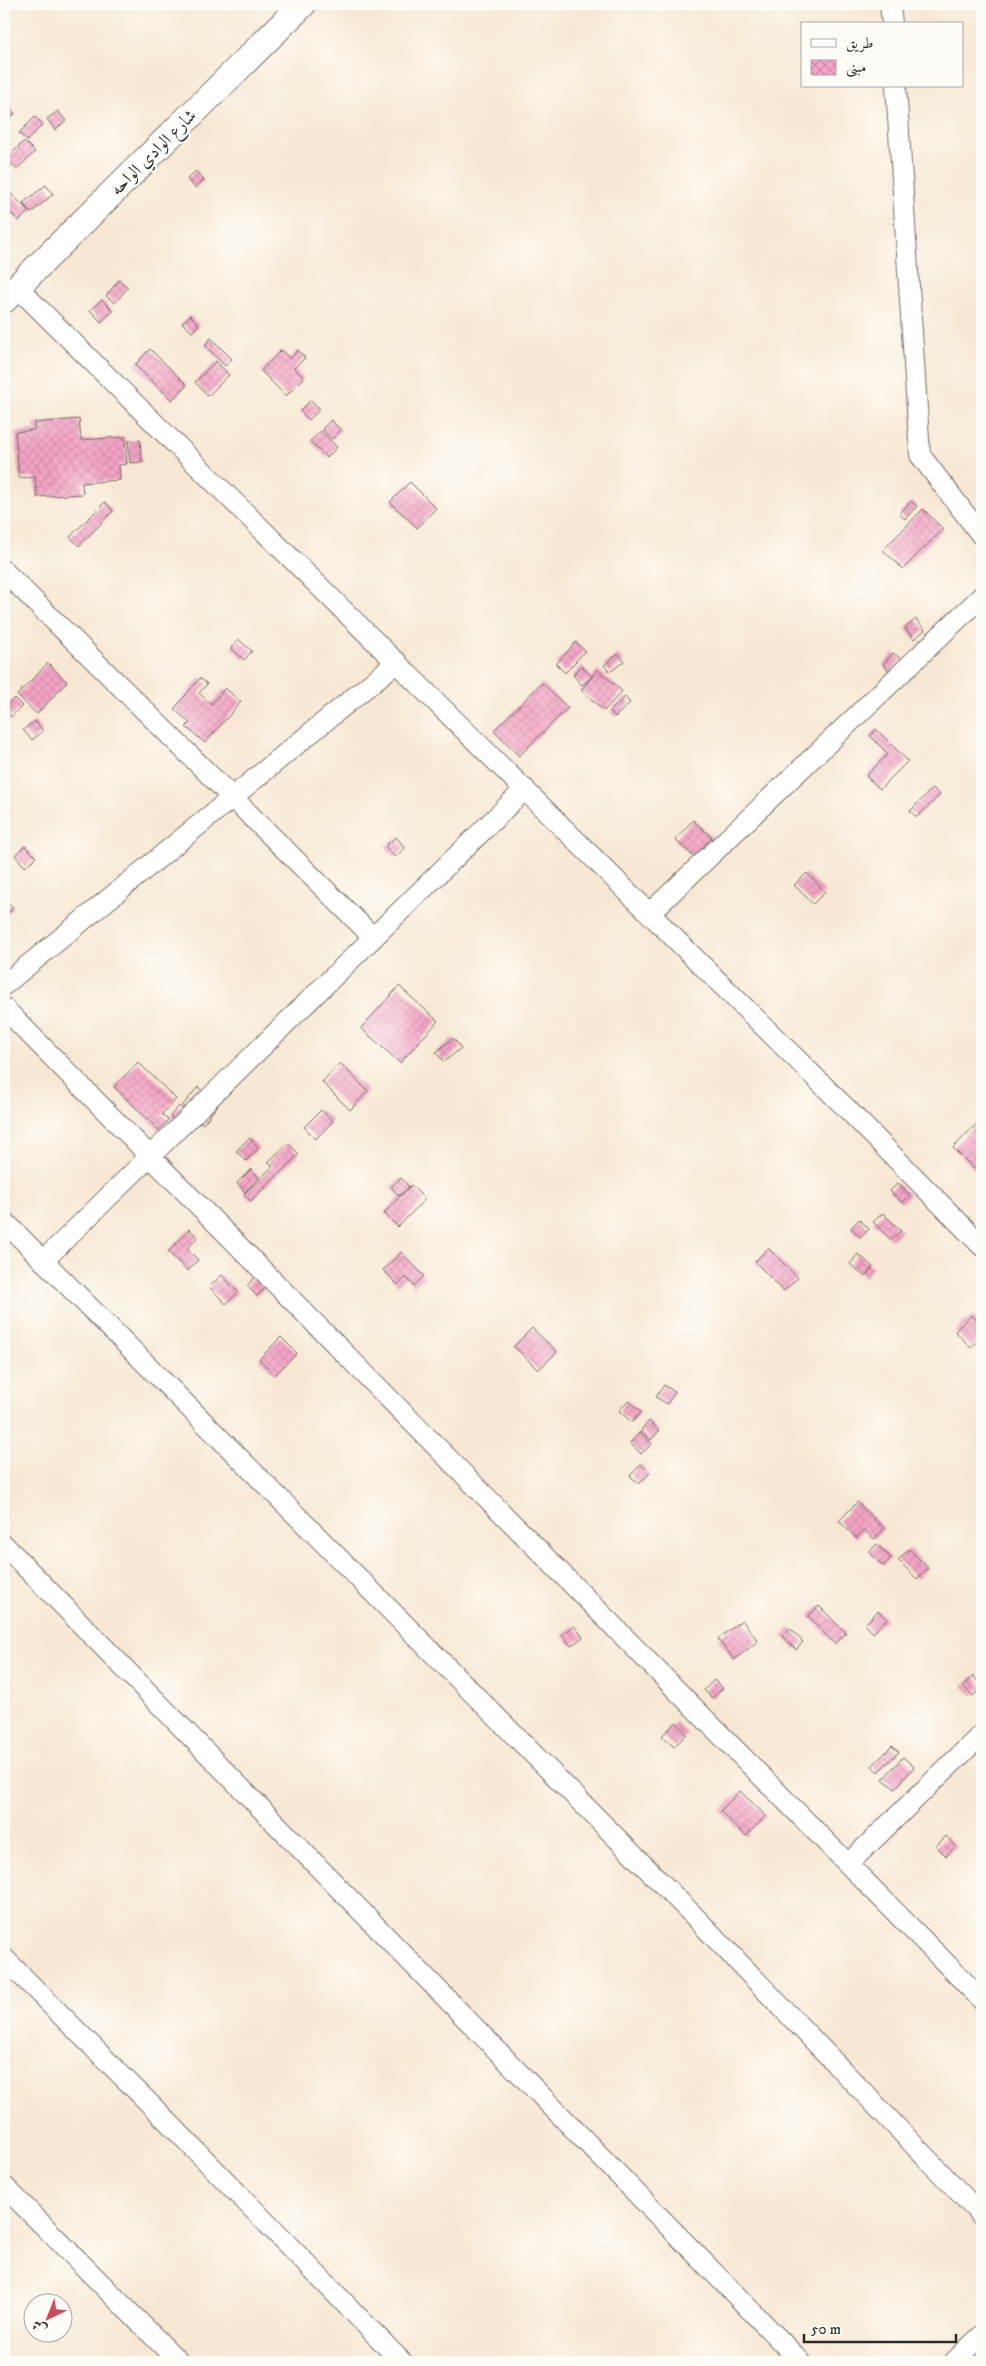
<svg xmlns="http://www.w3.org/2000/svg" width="986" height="2366" viewBox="0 0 986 2366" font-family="'IM FELL DW Pica',Amiri,serif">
<defs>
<pattern id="building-cross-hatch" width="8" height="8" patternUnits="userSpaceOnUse" patternTransform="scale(1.25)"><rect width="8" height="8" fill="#f4a3c5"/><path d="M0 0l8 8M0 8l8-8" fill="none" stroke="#d18ca9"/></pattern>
</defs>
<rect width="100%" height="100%" fill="#fdfcf7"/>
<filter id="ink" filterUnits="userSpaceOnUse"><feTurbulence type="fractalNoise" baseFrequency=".02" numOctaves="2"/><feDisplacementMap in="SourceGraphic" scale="10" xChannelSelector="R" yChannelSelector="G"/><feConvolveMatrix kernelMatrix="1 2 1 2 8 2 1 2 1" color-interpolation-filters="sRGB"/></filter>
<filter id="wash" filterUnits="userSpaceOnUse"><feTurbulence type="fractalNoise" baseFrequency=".0096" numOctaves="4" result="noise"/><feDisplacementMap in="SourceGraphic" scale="20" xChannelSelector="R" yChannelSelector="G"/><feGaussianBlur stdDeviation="1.12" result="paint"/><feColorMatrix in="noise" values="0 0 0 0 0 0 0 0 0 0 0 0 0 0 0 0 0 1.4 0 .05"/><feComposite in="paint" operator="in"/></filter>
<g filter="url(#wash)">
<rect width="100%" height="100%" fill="#f7e8d3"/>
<g id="blocks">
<!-- building -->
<path fill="url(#building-cross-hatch)" d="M8 106 15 114 4 124V109Z
M58 111 66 121 55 130 47 119Z
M35 117 43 124 27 141 19 133Z
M24 141 35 152 17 169 6 159Z
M196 171 204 180 195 188 187 179Z
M46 185 53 194 31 213 23 203Z
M10 193 29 211 19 221 4 206V200Z
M119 280 128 287 115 303 106 296Z
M102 300 113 311 101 322 90 310Z
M190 315 199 325 192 332 182 323Z
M211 338 232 359 225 366 205 345Z
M150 349 187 385 172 400 135 365Z
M281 350 290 359 298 350 305 358 294 368 304 378 286 396 261 371Z
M216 361 229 375 208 396 195 382Z
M311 400 320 409 309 420 300 411Z
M79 419 81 440 125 437 127 464 119 465 120 480 82 483 83 494 37 497 35 477 19 478 15 432 34 430V423Z
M331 420 341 430 332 439 322 429Z
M321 431 337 447 327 458 310 441Z
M140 440 142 462 130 463 128 441Z
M410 482 436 508 417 528 390 502Z
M911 501 917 506 905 519 899 514Z
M105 502 113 511 79 546 70 537Z
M923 509 943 529 903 569 883 550Z
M4 519 9 525 4 530Z
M916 619 925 630 914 639 905 628Z
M238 639 252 651 244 660 231 648Z
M576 642 585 651 565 673 556 664Z
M893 653 901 659 890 672 883 665Z
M618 654 624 661 610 672 604 665Z
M48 663 67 682 37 714 17 695Z
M582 666 592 677 582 685 573 675Z
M598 670 622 691 604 711 581 690Z
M200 678 207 684 199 693 211 704 225 688 241 702 205 743 186 727 190 723 174 709Z
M542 683 568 708 519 756 494 730Z
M625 697 630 703 615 717 610 711Z
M14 698 22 706 11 717 4 709Z
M35 721 43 731 32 740 23 730Z
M876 729 908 761 880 789 866 776 888 754 870 736Z
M933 788 940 795 917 817 910 811Z
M693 820 712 837 694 857 675 840Z
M396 837 405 848 395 857 385 846Z
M25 846 36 857 25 867 15 855Z
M807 873 825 892 813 904 794 885Z
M4 898 13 908 4 917Z
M399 986 438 1021 400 1063 361 1028Z
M453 1038 461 1048 444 1062 436 1052Z
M138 1062 176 1099 162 1114 168 1120 159 1130 114 1087Z
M340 1063 368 1091 350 1110 322 1082Z
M198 1087 218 1105 203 1124 182 1106Z
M179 1106 197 1122 189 1132 170 1116Z
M321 1110 333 1121 316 1139 304 1127Z
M982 1118V1177L953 1148Z
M249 1138 259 1148 246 1161 236 1151Z
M288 1143 299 1154 251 1201 244 1194 273 1166 268 1162Z
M251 1169 259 1177 245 1192 237 1183Z
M401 1178 409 1187 399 1196 391 1187Z
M898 1183 910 1195 902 1203 890 1191Z
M411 1185 425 1199 398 1227 384 1213Z
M883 1213 901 1231 891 1240 873 1222Z
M859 1219 869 1229 860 1237 851 1228Z
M189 1229 198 1237 187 1249 198 1260 188 1271 168 1252Z
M768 1248 798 1278 784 1291 755 1262Z
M401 1252 424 1276 414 1286 406 1277 398 1285 383 1270Z
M858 1254 873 1267 865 1277 850 1264Z
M222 1275 238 1292 226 1304 209 1287Z
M255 1277 265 1288 257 1296 247 1286Z
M972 1315 982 1326V1336L971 1348 955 1331Z
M532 1328 557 1352 538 1370 514 1346Z
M281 1337 297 1353 275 1375 259 1359Z
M664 1385 675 1392 667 1404 656 1397Z
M628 1400 641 1412 632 1422 619 1411Z
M649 1421 659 1431 651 1440 641 1430Z
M640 1432 652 1444 641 1454 630 1443Z
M641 1464 650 1473 639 1484 630 1476Z
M857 1502 884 1528 874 1539 864 1530 856 1538 839 1521Z
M877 1544 891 1558 883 1566 869 1552Z
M909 1549 928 1568 917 1579 898 1560Z
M819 1606 846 1633 835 1644 808 1616Z
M878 1611 887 1619 873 1633 865 1624Z
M742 1620 758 1641 734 1660 718 1639Z
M574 1626 583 1637 571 1646 562 1635Z
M790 1628 803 1642 796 1650 782 1636Z
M973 1676 982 1686 973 1696 963 1686Z
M714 1680 723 1688 712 1698 704 1690Z
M676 1722 687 1734 674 1747 662 1736Z
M892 1746 899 1752 878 1772 872 1766Z
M903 1757 914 1767 895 1789 883 1779Z
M740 1791 766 1816 746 1836 720 1811Z
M946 1836 956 1846 946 1856 936 1846Z"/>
</g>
</g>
<g filter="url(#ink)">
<use href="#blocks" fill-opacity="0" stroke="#726d66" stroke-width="1"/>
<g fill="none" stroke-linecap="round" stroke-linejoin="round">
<defs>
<path id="minor" d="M890 4 892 24
M896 86 920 455 982 536
M17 287 847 1109 982 1246
M4 571 373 937
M650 913 982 596
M4 985 397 662
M4 1008 982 2000
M4 1221 696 1918 982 2216
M43 1261 525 789
M4 1545 801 2362
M848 1864 982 1734
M4 1958 174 2128 402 2362
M4 2186 179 2362
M954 2362 982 2335"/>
<path id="major" d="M4 300 303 4"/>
</defs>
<!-- minor casing -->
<use href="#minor" stroke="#726d66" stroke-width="22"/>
<!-- major casing -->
<use href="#major" stroke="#726d66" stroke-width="28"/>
<!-- minor -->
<use href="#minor" stroke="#fff" stroke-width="20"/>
<!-- major -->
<use href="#major" stroke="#fff" stroke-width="26"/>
</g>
</g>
<g text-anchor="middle" stroke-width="4" stroke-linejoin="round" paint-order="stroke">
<!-- street labels -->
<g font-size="18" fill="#2b2b2b" stroke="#fdfcf7">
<text transform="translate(153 152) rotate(-45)" y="6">شارع الوادي الواحه</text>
</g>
</g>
<!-- margin -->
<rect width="986" height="2366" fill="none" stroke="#fdfcf7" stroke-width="20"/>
<!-- legend -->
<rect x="801" y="22" width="162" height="65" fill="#fdfcf7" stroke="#a9a8a5"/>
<rect x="811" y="39" width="25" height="8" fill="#ffffff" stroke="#a9a8a5"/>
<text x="846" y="48" font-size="15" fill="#2b2b2b">طريق</text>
<rect x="811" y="60" width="25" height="15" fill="url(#building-cross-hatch)" stroke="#a9a8a5"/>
<text x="846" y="72" font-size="15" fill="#2b2b2b">مبنى</text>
<!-- north arrow -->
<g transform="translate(48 2318) rotate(223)"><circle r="24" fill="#fdfcf7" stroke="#a9a8a5"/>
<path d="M0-4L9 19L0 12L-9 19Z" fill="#d1495b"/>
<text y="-8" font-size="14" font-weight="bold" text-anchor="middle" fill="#2b2b2b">ش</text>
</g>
<!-- scale -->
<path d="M804 2334v8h152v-8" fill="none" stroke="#2b2b2b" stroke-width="2.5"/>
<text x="811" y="2334" font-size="15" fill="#2b2b2b" stroke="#fdfcf7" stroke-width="4" paint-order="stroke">50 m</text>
</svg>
